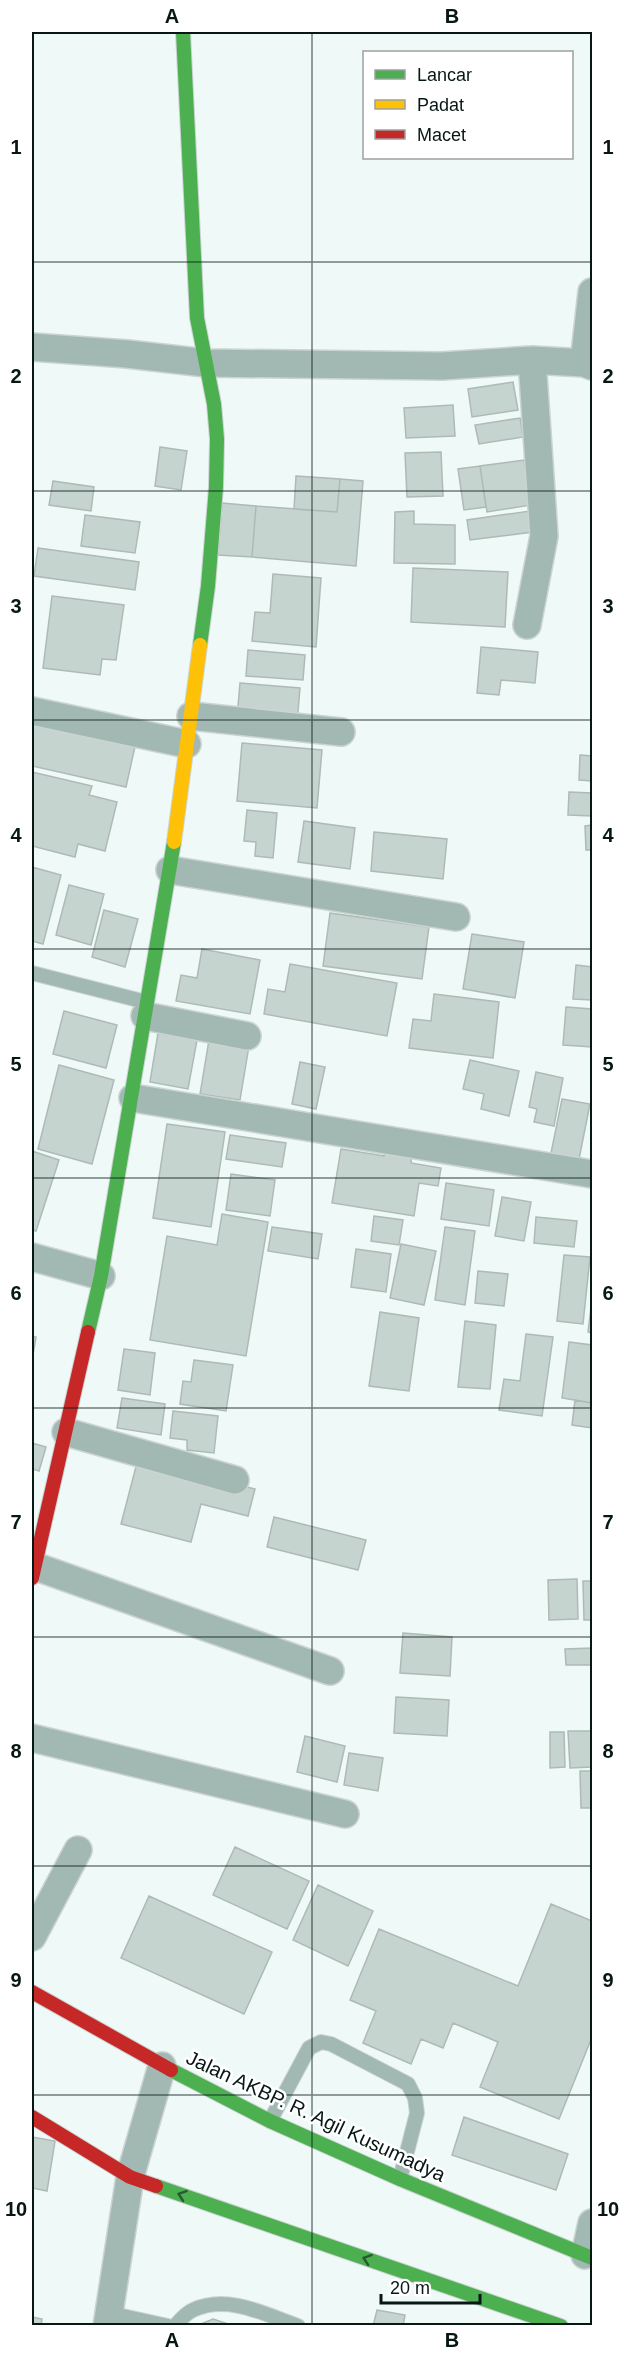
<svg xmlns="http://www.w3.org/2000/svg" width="624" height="2357" viewBox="0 0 624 2357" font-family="Arial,sans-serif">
<rect width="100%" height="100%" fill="#eff9f7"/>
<!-- building -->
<path fill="#c6d4d0" stroke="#adbab7" stroke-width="1.5" d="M513 382 518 410 472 417 468 389Z
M453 405 455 436 406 438 404 408Z
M520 418 523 437 479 444 475 425Z
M160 447 187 451 181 490 155 486Z
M441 452 443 496 407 497 405 453Z
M524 460 531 505 487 512 480 466Z
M480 466 486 507 464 510 458 469Z
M296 476 340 479 337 512 294 509Z
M340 479 363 481 356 566 252 557 256 506 337 512Z
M53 481 94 487 91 511 49 505Z
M222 503 256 506 252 557 218 555Z
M414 511V524L455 525V564L394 563 395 512Z
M530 511 533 532 470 540 467 520Z
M85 515 140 522 135 553 81 546Z
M38 548 139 562 135 590 34 576Z
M413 568 508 572 505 627 411 622Z
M273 574 321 578 316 647 252 641 255 612 270 613Z
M52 596 124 605 116 660 102 659 100 675 43 668Z
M481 647 538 652 535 683 501 680 499 695 477 693Z
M248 650 305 655 303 680 246 676Z
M240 683 300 688 297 723 237 718Z
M32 719 136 742 126 787 32 766Z
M242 743 322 750 317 808 237 801Z
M580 755 592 756V781L579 780Z
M32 772 92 786 89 795 117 802 105 851 78 844 75 857 32 846Z
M569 792 592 793V816L568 815Z
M247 810 277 813 273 858 255 856 256 842 244 841Z
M304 821 355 828 350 869 298 862Z
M592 825V850H586L585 826Z
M374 832 447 839 443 879 371 871Z
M32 867 61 875 43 944 32 941Z
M69 885 104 894 91 945 56 935Z
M104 910 138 919 125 967 92 957Z
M330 913 429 927 422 979 323 966Z
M472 934 524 942 515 998 463 989Z
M202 949 260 960 250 1014 176 1001 181 975 197 978Z
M290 964 397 983 387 1036 264 1014 268 989 285 992Z
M576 965 592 967V1000L573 999Z
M434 994 499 1002 493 1058 409 1048 413 1019 431 1021Z
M566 1007 592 1009V1047L563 1045Z
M64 1011 117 1025 106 1068 53 1054Z
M158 1033 197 1040 188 1089 150 1082Z
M209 1040 249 1046 240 1100 200 1094Z
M470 1060 519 1071 509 1116 481 1109 484 1094 463 1089Z
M300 1062 325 1067 316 1109 292 1104Z
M59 1065 114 1080 92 1164 38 1149Z
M536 1072 563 1078 554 1126 534 1122 537 1109 529 1107Z
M562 1099 590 1104 579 1159 551 1153Z
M167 1124 225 1132 211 1227 153 1218Z
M230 1135 286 1143 282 1167 226 1159Z
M341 1149 384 1156 386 1149 412 1153 411 1163 441 1168 438 1186 419 1183 414 1216 332 1203Z
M32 1151 59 1160 36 1231 32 1230Z
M231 1174 275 1180 270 1216 226 1210Z
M446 1183 494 1190 489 1226 441 1219Z
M502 1197 531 1202 524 1241 495 1236Z
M222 1214 268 1222 246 1356 150 1340 167 1236 217 1245Z
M374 1216 403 1220 399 1245 371 1241Z
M536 1217 577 1221 574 1247 534 1243Z
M272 1227 322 1234 318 1259 268 1251Z
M445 1227 475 1231 465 1305 435 1300Z
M401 1244 436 1251 424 1305 390 1298Z
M356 1249 391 1254 386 1292 351 1287Z
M564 1255 590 1257 583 1324 557 1321Z
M478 1271 508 1274 504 1306 475 1303Z
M592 1299V1333L588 1332Z
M380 1312 419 1318 409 1391 369 1386Z
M465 1321 496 1325 490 1389 458 1387Z
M526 1334 553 1337 542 1416 499 1410 504 1379 520 1381Z
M32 1336 36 1337 32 1361Z
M569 1342 592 1345V1403L562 1398Z
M124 1349 155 1353 150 1395 118 1390Z
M194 1360 233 1365 226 1411 180 1404 183 1381 191 1382Z
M122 1398 165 1404 161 1435 117 1428Z
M575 1400 592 1403V1428L572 1425Z
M173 1411 218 1416 214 1453 187 1450V1440L170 1438Z
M32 1443 46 1447 39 1471 32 1469Z
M138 1459 255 1489 248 1516 201 1504 191 1542 121 1524Z
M274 1517 366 1540 358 1570 267 1547Z
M577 1579 578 1619 549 1620 548 1580Z
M583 1581H592V1620H584Z
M403 1633 452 1637 450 1676 400 1673Z
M592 1648V1665H566L565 1649Z
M396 1697 449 1700 447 1736 394 1733Z
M568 1731H592V1767L570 1768Z
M550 1732H564L565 1767 550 1768Z
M305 1736 345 1746 337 1782 297 1772Z
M349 1753 383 1758 378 1791 344 1785Z
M580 1771H592V1808H581Z
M235 1847 309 1881 287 1929 213 1895Z
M318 1885 373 1911 348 1966 293 1940Z
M149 1896 272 1952 244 2014 121 1958Z
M551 1904 592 1921V2037L559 2119 480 2087 498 2042 453 2023 443 2048 421 2039 411 2064 363 2043 376 2011 350 2000 379 1929 518 1986Z
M464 2117 568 2154 556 2190 452 2155Z
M32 2137 55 2141 47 2191 32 2188Z
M377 2310 405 2315 403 2326H373Z
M32 2317 42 2319 41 2326H32Z
M213 2319 234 2326H196Z"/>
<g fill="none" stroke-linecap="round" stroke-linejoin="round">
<defs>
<path id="lane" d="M32 973 146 1002
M270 2121 309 2048 321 2042 331 2044 408 2084 415 2098 417 2113 400 2179
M109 2313 168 2326
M175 2326C180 2320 186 2313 193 2310 228 2294 264 2314 298 2326"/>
<path id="street" d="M32 347 127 354 206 363 442 366 532 360 584 363 592 366
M584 363 592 292
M527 625 544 536 532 360
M32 711 187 744
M191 716 341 732
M170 870 456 917
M145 1016 247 1036
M133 1098 592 1174
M32 1257 101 1276
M66 1432 235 1480
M34 1566 330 1671
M32 1738 345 1814
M32 1937 78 1850
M585 2255 592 2223
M107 2326 130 2177 162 2066"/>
<path id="fast" d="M183 32 197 318 214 404 217 439 216 487 208 586 200 645
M88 1332 101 1276 174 842
M171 2070 270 2121 400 2179 592 2258
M156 2186 561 2326"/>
<path id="slow" d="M174 842 200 645"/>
<path id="jam" d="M32 1578 88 1332
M32 1992 171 2070
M32 2117 130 2177 156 2186"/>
</defs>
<!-- lane casing -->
<use href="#lane" stroke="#cbd4d2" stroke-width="16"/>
<!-- street casing -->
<use href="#street" stroke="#cbd4d2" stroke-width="30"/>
<!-- fast casing -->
<use href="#fast" stroke="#cbd4d2" stroke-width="16"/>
<!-- slow casing -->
<use href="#slow" stroke="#cbd4d2" stroke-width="16"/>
<!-- jam casing -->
<use href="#jam" stroke="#cbd4d2" stroke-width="16"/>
<!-- lane -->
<use href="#lane" stroke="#a2b8b3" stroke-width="14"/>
<!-- street -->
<use href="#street" stroke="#a2b8b3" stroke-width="27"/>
<!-- fast -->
<use href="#fast" stroke="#4caf50" stroke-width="14"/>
<!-- slow -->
<use href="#slow" stroke="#ffc107" stroke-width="14"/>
<!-- jam -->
<use href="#jam" stroke="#c62828" stroke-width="14"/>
</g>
<!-- one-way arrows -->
<defs><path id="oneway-chevron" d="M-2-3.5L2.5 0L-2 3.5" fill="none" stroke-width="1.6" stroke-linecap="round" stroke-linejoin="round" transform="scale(1.5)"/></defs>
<g stroke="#265b2f">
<use href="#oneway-chevron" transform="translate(182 2195) rotate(-161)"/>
<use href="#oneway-chevron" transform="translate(367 2259) rotate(-161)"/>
</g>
<!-- grid -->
<path fill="none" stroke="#061714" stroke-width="1.5" stroke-opacity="0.55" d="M312 32V2326M32 262H592M32 491H592M32 720H592M32 949H592M32 1178H592M32 1408H592M32 1637H592M32 1866H592M32 2095H592"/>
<g text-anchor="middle" stroke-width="5" stroke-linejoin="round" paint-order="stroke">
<!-- street labels -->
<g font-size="20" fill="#061714" stroke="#fff">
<text transform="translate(316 2116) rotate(25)" y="7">Jalan AKBP. R. Agil Kusumadya</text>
</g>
</g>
<!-- border -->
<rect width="624" height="2357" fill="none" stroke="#ffffff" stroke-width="66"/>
<!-- legend -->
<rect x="363" y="51" width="210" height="108" fill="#ffffff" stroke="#9ba2a1" stroke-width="1.5"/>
<rect x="375" y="70" width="30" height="9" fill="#4caf50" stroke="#9ba2a1" stroke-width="1.5"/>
<text x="417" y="81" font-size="18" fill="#061714">Lancar</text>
<rect x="375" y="100" width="30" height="9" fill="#ffc107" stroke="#9ba2a1" stroke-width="1.5"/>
<text x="417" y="111" font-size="18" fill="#061714">Padat</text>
<rect x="375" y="130" width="30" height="9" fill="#c62828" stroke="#9ba2a1" stroke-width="1.5"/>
<text x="417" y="141" font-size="18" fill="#061714">Macet</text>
<!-- scale -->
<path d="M381 2294v9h99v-9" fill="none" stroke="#061714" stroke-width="3"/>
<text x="390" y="2294" font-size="18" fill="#061714" stroke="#ffffff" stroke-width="4.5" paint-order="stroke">20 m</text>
<rect x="33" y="33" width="558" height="2291" fill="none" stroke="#061714" stroke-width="2"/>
<g font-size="20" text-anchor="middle" font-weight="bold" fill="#061714">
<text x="172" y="23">A</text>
<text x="452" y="23">B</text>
<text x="16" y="154">1</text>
<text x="608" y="154">1</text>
<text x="16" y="383">2</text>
<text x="608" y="383">2</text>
<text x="16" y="613">3</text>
<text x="608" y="613">3</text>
<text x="16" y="842">4</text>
<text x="608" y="842">4</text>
<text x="16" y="1071">5</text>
<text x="608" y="1071">5</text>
<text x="16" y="1300">6</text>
<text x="608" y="1300">6</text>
<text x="16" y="1529">7</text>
<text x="608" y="1529">7</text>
<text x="16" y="1758">8</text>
<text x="608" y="1758">8</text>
<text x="16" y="1987">9</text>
<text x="608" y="1987">9</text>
<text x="16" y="2216">10</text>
<text x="608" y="2216">10</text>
<text x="172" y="2347">A</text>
<text x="452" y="2347">B</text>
</g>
</svg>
